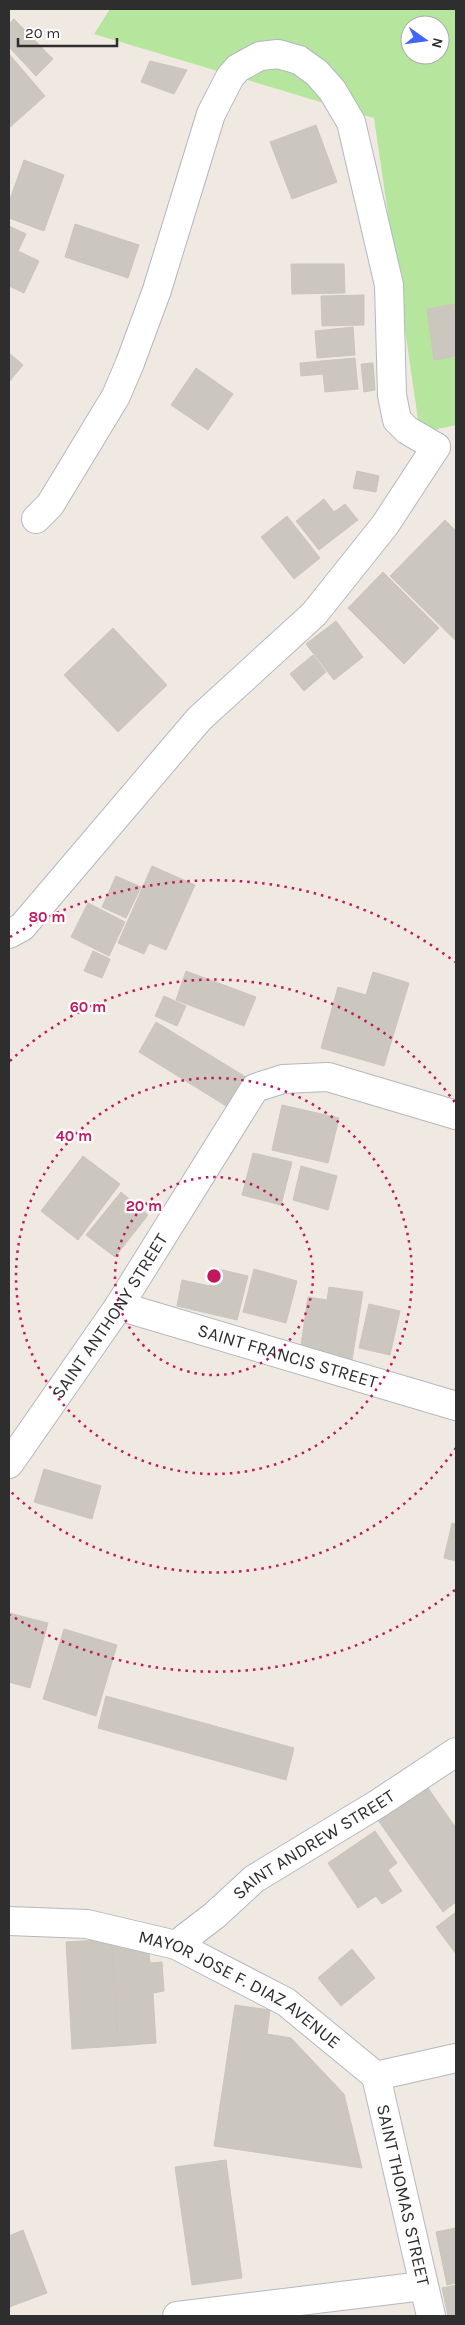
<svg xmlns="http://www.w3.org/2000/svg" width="465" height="2325" viewBox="0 0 465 2325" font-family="Karla,sans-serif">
<rect width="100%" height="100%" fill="#efe9e1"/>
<!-- green -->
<path fill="#b6e59e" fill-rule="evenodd" d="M110 9H456V425L420 433 374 118 94 34ZM410 25H440V55H410Z"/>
<!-- building -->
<path fill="#cbc7bf" stroke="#cbc5ba" d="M14 19 53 59 36 76 9 47V24Z
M9 54 45 96 9 128Z
M150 61 187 70 174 94 141 82Z
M316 125 337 182 292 199 270 142Z
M24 160 64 175 44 231 9 218V202Z
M75 224 139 245 128 278 65 257Z
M9 226 26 234 18 251 39 261 24 293 9 286Z
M291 264H344L345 293 292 294Z
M364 295V325L322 326 321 296Z
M456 304V356L434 360 427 309Z
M353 327 355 355 317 358 315 331Z
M9 353 23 365 9 382Z
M355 358 358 389 325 392 323 374 301 376 300 363Z
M373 363 375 390 364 392 361 364Z
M196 368 233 394 208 430 171 405Z
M357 471 379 476 376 492 353 488Z
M324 499 334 512 345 504 358 520 319 550 296 521Z
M287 516 320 558 294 579 261 537Z
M445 520 456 531V641L390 576Z
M383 572 439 628 404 664 348 608Z
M336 621 363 657 334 680 306 644Z
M113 628 167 685 118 732 64 675Z
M313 655 326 672 304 691 290 674Z
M152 866 195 885 166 950 149 943 144 954 118 943Z
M116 876 141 887 126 918 102 907Z
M88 903 125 922 109 956 71 937Z
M93 951 110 959 102 978 84 971Z
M186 971 256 997 244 1026 176 1000Z
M373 972 409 983 384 1066 321 1048 338 987 366 995Z
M164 996 186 1006 177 1026 155 1016Z
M156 1022 249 1079 231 1109 139 1052Z
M282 1105 339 1118 328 1163 272 1150Z
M253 1153 292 1162 281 1205 242 1195Z
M83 1156 120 1184 78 1240 41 1211Z
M301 1166 337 1176 328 1210 293 1200Z
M121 1192 148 1215 115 1257 86 1235Z
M214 1268 248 1276 237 1320 177 1306 182 1280 210 1286Z
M254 1269 297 1281 286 1323 243 1312Z
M329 1287 363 1292 352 1360 300 1352 308 1297 327 1300Z
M369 1304 400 1311 390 1355 359 1348Z
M44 1469 101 1486 92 1519 34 1502Z
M452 1523 456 1524V1561L444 1558Z
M9 1613 48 1623 30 1688 9 1682Z
M64 1629 117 1645 96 1716 43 1699Z
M106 1696 294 1748 286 1780 98 1728Z
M423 1781 456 1828V1902L443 1912 375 1816Z
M375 1831 397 1863 388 1870 402 1891 382 1904 376 1896 358 1908 328 1863Z
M456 1912V1954L436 1927Z
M112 1939 118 2046 72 2049 66 1942Z
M148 1942 150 1963 162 1962 164 1991 153 1993 156 2043 118 2046 112 1945Z
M352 1949 375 1978 341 2006 318 1978Z
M235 2005 270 2010 267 2034 291 2038 344 2094 362 2168 214 2146Z
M226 2160 242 2278 192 2285 175 2167Z
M456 2228V2283L447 2285 436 2232Z
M23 2230 47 2293 9 2307V2236Z
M456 2285V2316H448L442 2288Z"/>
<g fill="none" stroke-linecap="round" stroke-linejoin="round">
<defs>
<g id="minor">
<path d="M36 519 50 505 116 396 130 363 157 290 211 114 230 77 238 68 260 56 278 54 299 60 317 73 332 90 351 122 389 285 392 395 397 420 407 430 436 447"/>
<path d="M9 934 22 927 199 719 314 614 385 525 436 447"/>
<path id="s1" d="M119 1306 456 1406"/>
<path id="s2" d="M9 1464 119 1306 255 1088 283 1079 328 1077 456 1115"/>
<path id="s3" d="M176 1945 215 1915 254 1879 379 1803 456 1752"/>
<path id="s4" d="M376 2076 431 2316"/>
<path d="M177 2316 423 2286"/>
</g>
<g id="secondary">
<path id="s5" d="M9 1921 87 1924 176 1945 286 2002 376 2076 456 2058"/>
</g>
</defs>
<!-- minor casing -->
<use href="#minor" stroke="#b4b7c1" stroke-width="30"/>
<!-- secondary casing -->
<use href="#secondary" stroke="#b4b7c1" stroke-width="30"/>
<!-- minor -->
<use href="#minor" stroke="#fff" stroke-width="28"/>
<!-- secondary -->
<use href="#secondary" stroke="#fff" stroke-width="28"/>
</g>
<!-- distance rings -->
<g fill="none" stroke="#c2185b" stroke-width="2.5" stroke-dasharray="2.5 5">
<circle cx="214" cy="1276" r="99"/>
<circle cx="214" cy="1276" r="198"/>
<path d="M456 1448A297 297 0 0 1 10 1491M10 1061A297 297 0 0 1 456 1104"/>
<path d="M455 1590A396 396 0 0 1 10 1615M10 937A396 396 0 0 1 455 962"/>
</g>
<g text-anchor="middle" stroke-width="4.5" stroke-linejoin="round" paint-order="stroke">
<!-- street labels -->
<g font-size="18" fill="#2e2e2e" stroke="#fff">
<text dy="6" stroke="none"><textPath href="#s2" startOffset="179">SAINT ANTHONY STREET</textPath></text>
<text dy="6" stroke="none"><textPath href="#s1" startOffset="176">SAINT FRANCIS STREET</textPath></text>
<text dy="6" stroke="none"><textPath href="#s3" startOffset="171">SAINT ANDREW STREET</textPath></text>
<text dy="6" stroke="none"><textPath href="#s5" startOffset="246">MAYOR JOSE F. DIAZ AVENUE</textPath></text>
<text dy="6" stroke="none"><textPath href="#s4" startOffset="122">SAINT THOMAS STREET</textPath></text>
</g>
</g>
<circle cx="214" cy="1276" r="8" fill="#c2185b" stroke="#fff" stroke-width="2.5"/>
<g font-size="15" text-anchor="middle" font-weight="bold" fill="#c2185b" stroke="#fff" stroke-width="4.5" stroke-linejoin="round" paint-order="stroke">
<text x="47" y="922">80 m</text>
<text x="88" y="1012">60 m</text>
<text x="74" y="1141">40 m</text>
<text x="144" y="1211">20 m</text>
</g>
<!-- border -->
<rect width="465" height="2325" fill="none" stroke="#2e2e2e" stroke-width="20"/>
<!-- north arrow -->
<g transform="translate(425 40) rotate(104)"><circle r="24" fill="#ffffff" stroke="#ababab"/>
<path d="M0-4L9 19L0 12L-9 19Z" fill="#4264fb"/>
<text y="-8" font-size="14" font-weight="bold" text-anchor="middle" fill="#2e2e2e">N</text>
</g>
<!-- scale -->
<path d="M18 38v8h99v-8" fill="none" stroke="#2e2e2e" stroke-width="2.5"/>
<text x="25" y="38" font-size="15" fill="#2e2e2e" stroke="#ffffff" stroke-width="4" paint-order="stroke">20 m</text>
</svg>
